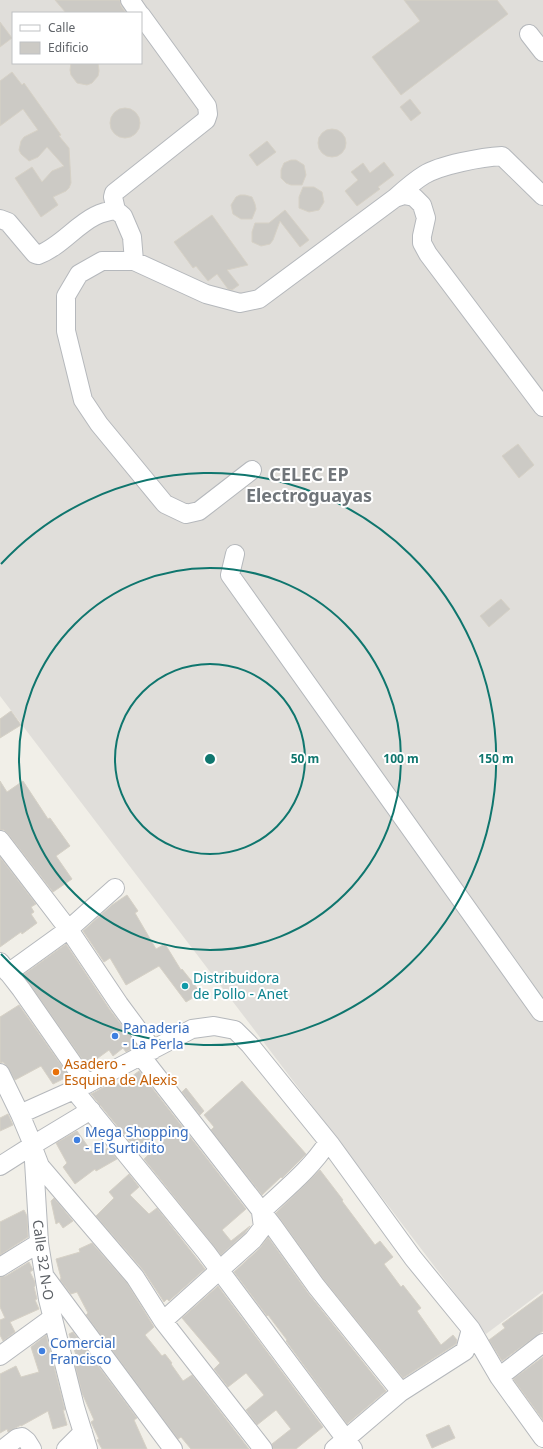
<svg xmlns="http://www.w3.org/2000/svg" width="543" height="1449" viewBox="0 0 543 1449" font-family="'Noto Sans',sans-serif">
<rect width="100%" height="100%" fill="#f1efe8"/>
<!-- industrial -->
<path fill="#e0deda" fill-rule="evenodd" d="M0 0H543V1291L486 1334 0 696ZM13 13H141V63H13Z"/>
<!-- building -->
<path fill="#cccac5" stroke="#d6d1c6" d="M55 0H120L121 6 126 13H66Z
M404 0H497L508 14 401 95 372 57 420 21Z
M0 22 12 38 0 47Z
M71 63H98L99 71 98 76 92 83 87 85 77 83 71 75 70 70Z
M12 72 22 85 24 83 61 135 59 136 69 148 71 183 69 188 66 191 53 197 58 205 41 217 15 178 32 167 42 182 52 171 64 166 47 147 38 157 29 161 21 154 19 150 21 141 24 137 38 130 23 109 0 126V81Z
M410 99 421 113 411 121 400 107Z
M110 123a15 15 0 1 1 30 0a15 15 0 1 1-30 0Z
M318 143a14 14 0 1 1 28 0a14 14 0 1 1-28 0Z
M267 141 276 152 257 166 249 155Z
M291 160H296L304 165 306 175 302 185H291L286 183 281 178V170L284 163Z
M384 162 394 175 378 187 380 189 357 206 345 191 358 180 351 172 363 163 370 173Z
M303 187H314L322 192 324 202 319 210 309 212 299 208V197Z
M240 195H245L252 197 255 204 256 209 252 219H241L233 214 231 205 236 197Z
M285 210 309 240 300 247 280 221 273 240 270 244 261 246 252 242V232L255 223H269Z
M212 215 248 265 227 270 239 285 232 290 228 289 217 274 208 281 196 266 193 268 174 242Z
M518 444 534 465 519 478 502 456Z
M501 599 510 609 489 627 480 616Z
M11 711 21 725 0 738V719Z
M0 781 7 792 23 781 48 819 50 818 70 846 56 856 72 879 53 892 8 834 4 830H0Z
M0 857 36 904 31 907 34 912 31 914 37 923 22 934 21 932 0 947Z
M127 895 138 911 135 913 156 949 165 944 181 970 182 969 201 993 186 1002 159 966 126 985 110 958 104 962 83 931 112 905Z
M66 944 110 1010 137 1045 134 1048 126 1052 123 1048 113 1056 109 1050 87 1066 23 975Z
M19 1005 69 1076 53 1084 41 1066 15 1080 6 1065 3 1062 0 1063V1017Z
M139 1071 246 1209 222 1230 231 1241 250 1226 245 1233 221 1255 144 1159 174 1130 173 1129 136 1149 91 1094 112 1083 115 1086 126 1078 127 1080Z
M242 1081 306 1154 282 1178 281 1177 262 1195 211 1130 214 1127 204 1115Z
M186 1088 204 1111 200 1115 182 1092Z
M8 1114 13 1125 0 1131V1118Z
M77 1131 94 1155 108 1148 117 1159 96 1171 95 1169 75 1184 63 1167 67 1163 56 1143Z
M320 1170 343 1200 342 1201 375 1245 380 1241 393 1257 384 1264 401 1287 403 1285 421 1308 417 1311 441 1345 453 1335 457 1340 456 1344 403 1378 324 1280 276 1213Z
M129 1174 139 1187 130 1195 149 1214 157 1208 205 1269 169 1301 167 1299 164 1302 143 1270 96 1216 114 1198 109 1192Z
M54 1198 73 1221 63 1228 59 1222 56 1224 51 1201Z
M24 1210 27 1216 28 1237 0 1255V1222Z
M268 1237 308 1293 386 1391 347 1424 286 1341 287 1340 268 1315 267 1316 234 1272 260 1248Z
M92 1243 127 1283 154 1327 145 1335 162 1356 165 1354 172 1363 171 1364 183 1381 192 1375 249 1449H191L181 1437 178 1439 86 1315 88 1313 77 1292 71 1294 60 1280 61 1278 56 1259 80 1252 79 1249Z
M29 1262 33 1270 30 1272 35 1282V1286L34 1287 37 1299 35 1300 39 1309 10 1322 15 1332 3 1341 0 1335V1320L5 1318 0 1307V1277L6 1276Z
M218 1286 323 1427 296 1449H273L272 1444 291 1429 276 1410 257 1425 246 1410 264 1395 246 1373 228 1387 214 1369 220 1363 182 1318Z
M543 1294V1331L502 1361 489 1340 505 1328 502 1324Z
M73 1332 137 1418 134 1420 147 1449H102L97 1440 99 1439 91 1422 94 1420 82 1393 75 1365 79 1364 69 1334Z
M46 1335 65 1410H63L67 1425 53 1429 48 1411 21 1426V1425L8 1432 7 1429 0 1433V1374L16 1366 21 1377 39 1372 31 1347Z
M543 1357V1420L513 1379Z
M449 1425 455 1438 432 1448 426 1435Z"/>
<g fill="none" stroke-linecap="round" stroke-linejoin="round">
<defs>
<path id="minor" d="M130 0 139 13
M529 34 543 52
M395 198C404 190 414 181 424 175 440 165 482 157 502 156L543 196
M116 210 113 197 114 193 206 120 208 114 207 106 141 15
M0 219 8 222 35 254 38 255C60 247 75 226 95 216 101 213 108 211 116 210L123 216 132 237 134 261
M252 470 199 511 186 514 165 504 99 424 83 400 66 331V296L79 274 102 261H134L206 294 240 303 259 299 395 198 404 195 414 197 422 205 426 218 422 236V243L428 254 543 407
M235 554 230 575 541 1012 543 1011
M0 840 72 934 119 1004 153 1050
M0 962 21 989 87 1084
M8 973 69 929 115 888
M141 1056 273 1226 316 1286 401 1392
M0 1073 20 1114 33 1145 39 1243 48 1299 75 1407 88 1449
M74 1090 206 1252 353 1449
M20 1114 87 1084 192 1029 214 1026 235 1030 250 1045 331 1145 413 1258 471 1329 499 1377 543 1438
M35 1153 40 1166 135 1277 163 1321 263 1449
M0 1166 33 1145 91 1110
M0 1267 39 1243
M46 1278 173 1449
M163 1321 253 1240 263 1227 261 1212C284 1190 311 1169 328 1142
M0 1356 52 1318
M499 1377 543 1343
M3 1449 17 1438 22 1437 27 1441 32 1449
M66 1449 83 1432
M334 1449 401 1392 465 1351 471 1329"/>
</defs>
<!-- minor casing -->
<use href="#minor" stroke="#b5b8bc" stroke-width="20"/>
<!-- minor -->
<use href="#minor" stroke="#fff" stroke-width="18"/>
</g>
<!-- distance rings -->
<g fill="none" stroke="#0f766e" stroke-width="2">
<circle cx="210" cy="759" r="95"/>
<circle cx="210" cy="759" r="191"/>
<path d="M1 564A286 286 0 1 1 1 954"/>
</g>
<!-- markers -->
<circle fill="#0f9aa8" stroke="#fff" stroke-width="1.5" cx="185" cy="986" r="4"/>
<g fill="#3f7fe0" stroke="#fff" stroke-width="1.5">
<circle cx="115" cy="1036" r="4"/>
<circle cx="77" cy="1140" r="4"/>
<circle cx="42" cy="1351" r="4"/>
</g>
<circle fill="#e8710a" stroke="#fff" stroke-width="1.5" cx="56" cy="1072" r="4"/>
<g text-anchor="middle" stroke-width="4" stroke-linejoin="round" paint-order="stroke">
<!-- culture labels -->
<g font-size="14" fill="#0d838f" stroke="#fff" text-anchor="start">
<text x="193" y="983">Distribuidora<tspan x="193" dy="16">de Pollo - Anet</tspan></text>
</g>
<!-- shop labels -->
<g font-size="14" fill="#366cbe" stroke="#fff" text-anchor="start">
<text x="123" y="1033">Panaderia<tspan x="123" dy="16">- La Perla</tspan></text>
<text x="85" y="1137">Mega Shopping<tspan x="85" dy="16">- El Surtidito</tspan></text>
<text x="50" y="1348">Comercial<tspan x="50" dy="16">Francisco</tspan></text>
</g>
<!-- food labels -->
<g font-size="14" fill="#c56008" stroke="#fff" text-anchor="start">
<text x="64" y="1069">Asadero -<tspan x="64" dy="16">Esquina de Alexis</tspan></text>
</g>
<!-- street labels -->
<g font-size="14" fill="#5f6368" stroke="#fff">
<text transform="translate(43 1260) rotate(82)" y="5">Calle 32 N-O</text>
</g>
<!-- district labels -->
<g font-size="18" font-weight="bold" fill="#70757a" stroke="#fff">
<text x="309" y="481">CELEC EP<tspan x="309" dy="21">Electroguayas</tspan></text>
</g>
</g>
<circle cx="210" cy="759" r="6" fill="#0f766e" stroke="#fff" stroke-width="2"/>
<g font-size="12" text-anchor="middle" font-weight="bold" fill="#0f766e" stroke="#fff" stroke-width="4" stroke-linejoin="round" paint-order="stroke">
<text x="305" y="763">50 m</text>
<text x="401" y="763">100 m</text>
<text x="496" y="763">150 m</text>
</g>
<!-- legend -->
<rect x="12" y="12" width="130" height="52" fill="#ffffff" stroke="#bfc1c3"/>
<rect x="20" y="25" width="20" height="6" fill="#ffffff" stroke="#bfc1c3"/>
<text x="48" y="32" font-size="12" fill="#5f6368">Calle</text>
<rect x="20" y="42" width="20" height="12" fill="#cccac5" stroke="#bfc1c3"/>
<text x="48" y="52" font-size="12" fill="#5f6368">Edificio</text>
</svg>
